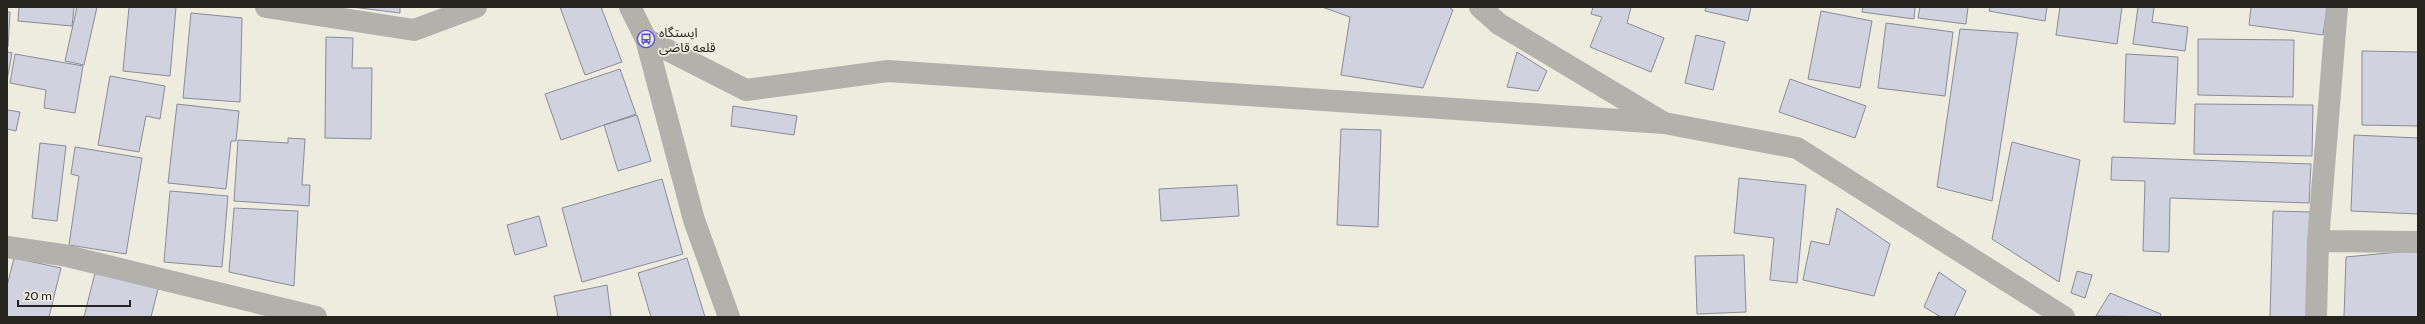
<svg xmlns="http://www.w3.org/2000/svg" width="2425" height="324" viewBox="0 0 2425 324" font-family="Cabin,'Noto Sans Arabic',sans-serif">
<rect width="100%" height="100%" fill="#eeecde"/>
<!-- building -->
<path fill="#d1d2e0" stroke="#8a8b98" d="M19 7H74L72 26 18 21Z
M77 7H97L84 65 65 61Z
M129 7H176L170 76 123 71Z
M352 7H400V13Z
M560 7H601L622 62 585 75Z
M1322 7H1449L1453 10 1423 88 1341 75 1350 17Z
M1593 7H1631L1627 23 1664 38 1651 72 1590 47 1602 17 1591 14Z
M1706 7H1751L1748 21 1705 11Z
M1863 7H1915L1914 19 1862 12Z
M1920 7H1968L1966 24 1918 18Z
M1990 7H2047L2045 21 1989 11Z
M2060 7H2122L2117 44 2056 35Z
M2138 7H2154L2152 22 2188 27 2185 51 2133 44Z
M2251 7H2327L2323 35 2249 25Z
M1821 11 1872 21 1860 88 1808 79Z
M7 12H10L8 47H7Z
M191 13 242 18 240 102 183 98Z
M1886 23 1953 32 1945 96 1878 88Z
M1960 29 2018 33 1992 201 1937 187Z
M1696 35 1725 42 1713 90 1685 83Z
M326 37 353 38 352 68H372L371 139 325 138Z
M2198 39 2294 40 2293 97 2198 95Z
M2362 51 2418 52V126L2362 125Z
M7 52 12 53 7 81Z
M1517 52 1547 71 1538 91 1507 87Z
M15 54 83 66 75 113 44 108 46 90 10 83Z
M2126 54 2178 57 2175 124 2124 122Z
M620 69 636 114 561 140 545 94Z
M110 76 165 86 160 119 146 116 139 152 98 145Z
M1790 79 1866 106 1855 138 1779 112Z
M177 104 239 111 236 141H231L226 189 168 183Z
M2195 104 2313 105 2312 156 2194 154Z
M733 106 797 116 794 135 731 126Z
M7 110 20 112 16 131 7 129Z
M637 115 651 161 618 171 604 125Z
M1341 129 1381 130 1378 227 1337 225Z
M2354 135 2418 138V214L2351 211Z
M288 138 305 139 302 185H310L309 206 234 201 238 140 288 143Z
M2012 142 2080 160 2059 282 1992 239Z
M40 143 66 146 57 221 32 218Z
M75 147 142 158 126 254 69 245 79 176 71 174Z
M2112 157 2311 164 2309 203 2170 198 2169 252 2143 251 2145 181 2111 180Z
M1739 178 1806 185 1797 283 1770 280 1774 238 1734 233Z
M662 179 683 254 582 282 562 208Z
M1237 185 1239 216 1161 221 1159 189Z
M170 191 228 196 222 267 164 262Z
M234 208 298 211 294 286 229 272Z
M1837 208 1890 244 1874 296 1803 280 1811 241 1829 245Z
M2273 211 2310 212 2307 317H2270Z
M539 216 547 246 515 255 507 225Z
M2410 251H2418V317H2344L2346 257Z
M1744 255 1746 312 1697 314 1695 256Z
M14 258 61 268 49 317H7V286Z
M687 258 705 317H651L638 273Z
M96 269 159 285 151 317H84Z
M2077 271 2092 275 2085 298 2071 293Z
M1939 272 1966 291 1954 317H1941L1924 307Z
M607 285 611 317H558L554 296Z
M2110 293 2161 314 2160 317 2096 316Z"/>
<g fill="none" stroke-linecap="round" stroke-linejoin="round">
<!-- minor -->
<path stroke="#b2b1ab" stroke-width="22" d="M266 7 414 30 476 7
M1480 7 1499 24 1664 123
M646 39 694 220 729 317
M2318 241 2418 242
M7 247 63 255 316 317
M2316 317 2318 241 2337 7"/>
<!-- tertiary -->
<path stroke="#b2b1ab" stroke-width="22" d="M630 7 646 39 746 90 888 71 1664 123 1797 148 2064 317"/>
</g>
<!-- icons -->
<defs>
<symbol id="bus-ring" viewBox="-11 -11 22 22"><circle r="9.5" fill="#eeecde" stroke="#5a54cc" stroke-width="1.5"/><path d="M-5-6H5V4H4V6H2V4H-2V6H-4V4H-5ZM-3.5-4V0h7V-4ZM-3.5 1.2v1.5H-2V1.2ZM2 1.2v1.5H3.5V1.2Z" fill="#5a54cc"/></symbol>
</defs>
<g fill-rule="evenodd">
<use href="#bus-ring" x="636" y="29" width="20" height="20"/>
</g>
<g text-anchor="middle" stroke-width="3.5" stroke-linejoin="round" paint-order="stroke">
<!-- poi labels -->
<g font-size="13" fill="#262520" stroke="#eeecde" text-anchor="start">
<text x="659" y="37">ایستگاه<tspan x="659" dy="15">قلعه قاضی</tspan></text>
</g>
</g>
<!-- border -->
<rect width="2425" height="324" fill="none" stroke="#262520" stroke-width="16"/>
<!-- scale -->
<path d="M18 300v6h112v-6" fill="none" stroke="#262520" stroke-width="2"/>
<text x="24" y="300" font-size="12" fill="#262520" stroke="#eeecde" stroke-width="3" paint-order="stroke">20 m</text>
</svg>
